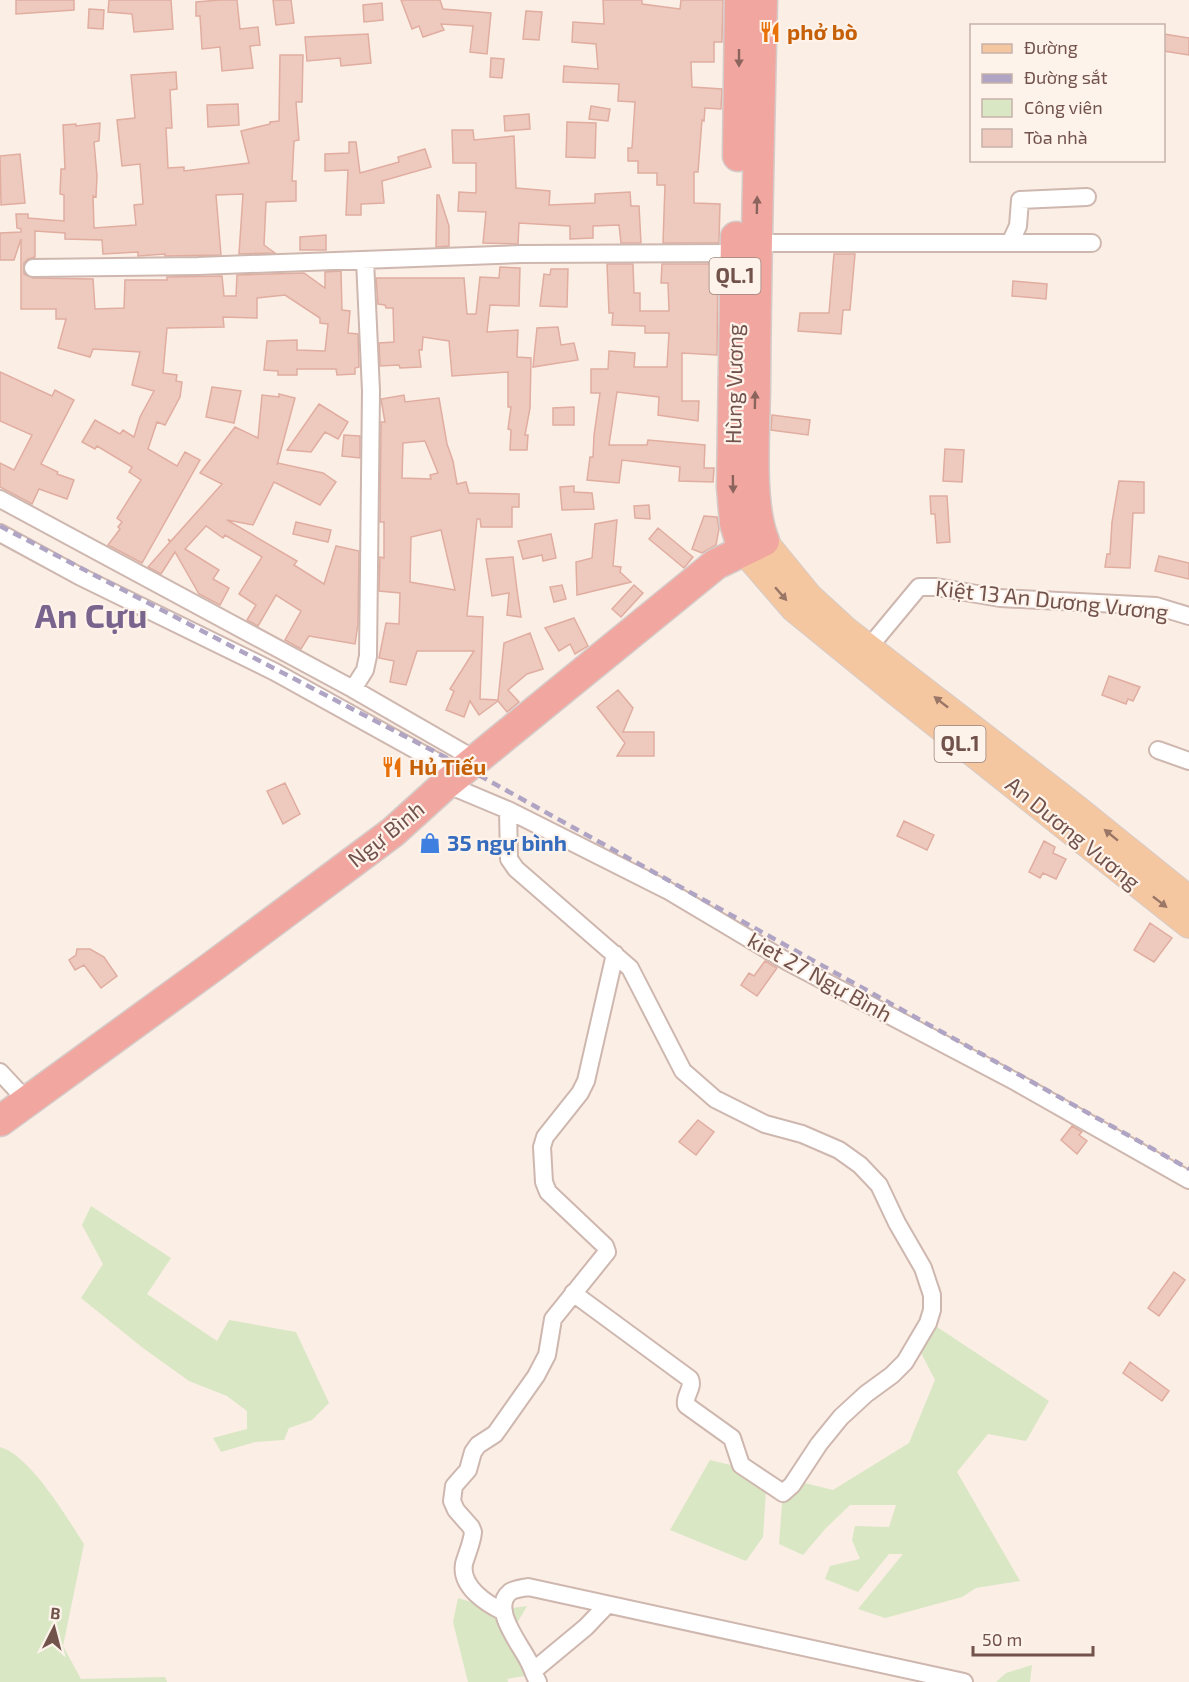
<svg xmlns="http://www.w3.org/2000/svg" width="1189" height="1682" viewBox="0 0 1189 1682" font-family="'Exo 2',sans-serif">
<rect width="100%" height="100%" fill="#fbeee5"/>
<!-- green -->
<path fill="#d9e7c4" d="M91 1206 171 1258 147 1294 217 1341 229 1320 296 1332 329 1403 312 1420 289 1428 284 1440 255 1442 221 1452 213 1438 247 1429V1411L227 1396 189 1381 143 1348 81 1298 103 1264 82 1225Z
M934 1325 1049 1401 1026 1441 988 1434 957 1472 1020 1581 976 1588 962 1597 885 1618 858 1609 903 1554H889L858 1592 825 1579 830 1566 860 1559 852 1540 855 1526 889 1527 896 1505H850L826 1528 803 1555 779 1544 784 1478 833 1490 909 1443 935 1380 919 1349Z
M0 1447C30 1455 67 1518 84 1544L63 1646 81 1679 165 1677 167 1682H0Z
M710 1460 767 1474 763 1537 746 1561 670 1530Z
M458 1598 497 1610 527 1606 516 1625 526 1654 524 1676 507 1679 508 1682H468L453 1622Z
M1032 1665 1030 1682H996L1006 1673Z"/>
<!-- building -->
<path fill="#eec9be" stroke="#e0ada0" stroke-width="1.5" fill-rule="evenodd" d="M16 0H74V10L16 14Z
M109 0H171L173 29 134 32 132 14 108 12Z
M219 0H237L240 29 258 27 260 45 250 46 253 68 222 71 220 47 202 49 200 16H196V2Z
M273 0H291L294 23 276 25Z
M401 0H440L443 9 491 13 487 54 470 52 473 26 441 24 444 30 423 37 419 26 412 29Z
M603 0H642V4L680 9 681 0H723L722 42H714V62H691L692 87 722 89 721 109 705 108 704 121 702 120 698 172H694V203L720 204 719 243H663L665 185H657V173H638V161H628V148H632L635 102 618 101 619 84 563 82 564 66 598 69 596 44 572 42 573 22 604 24Z
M382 3 383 20 364 22 363 5Z
M89 9 104 10 103 29 88 28Z
M526 11 542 12 539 40 523 39Z
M368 34 371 63 341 66 340 58 307 61 305 37Z
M1164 34 1189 38V55L1164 51Z
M280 55H303L302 102H296L299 140 294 141 292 181H296V201L266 202 264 245 275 253 239 254 243 194 216 195 221 255 165 256V254L138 256V252L103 254 102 240 65 239V233L35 231V257L28 259 24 263V274L33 278 93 279 95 309 124 308 125 280H167V277L222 276 224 296H236L237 275 304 273 325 288V272L341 271 342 310 350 311 348 333 358 334 359 367 355 368V374L337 375 336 369H297V375H278V371L264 370 267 341 297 340V350L325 351 328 324 320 323V318L285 295 257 298V318L223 317 224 327 167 328 163 373 177 375 176 381 182 382 180 397 165 425 157 422 148 449 177 466 185 452 200 460 142 563 108 545 120 529 118 527 122 522 117 518 141 480 129 472 132 467 97 446 95 449 82 442 95 420 120 434 123 430 134 437 140 417 154 391 132 385 140 352 93 349 90 357 58 348 66 319H56V309H21V239L14 260H0V233L21 232V229L17 228 16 214H28V218L64 221V195L60 194 61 169H65L63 125 76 124V126L100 123 99 141 94 142 97 176 96 197 93 196 94 228 136 225 134 205 143 204 140 164 122 166 117 120 135 118 131 75 176 72 177 89 170 90 172 128H166L168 168 184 167V171L249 163 241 131 270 124V122L279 121Z
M491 58 504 59 502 78 490 77Z
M238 104 239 125 208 127 207 105Z
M591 106 610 109 608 121 589 119Z
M529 114 530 129 505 131 504 116Z
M567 122 596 123 595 158 566 157Z
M452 130H473L474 140 514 136 516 188 550 191 549 205 595 203V194L630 192 631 206H639L641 243H621L619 225 593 226V238L570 239V226L519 223 518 244 483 243 486 212 458 211 459 192 476 193V163H453Z
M349 142H356L360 173 399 162 398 157 425 149 431 167 382 181 384 203 361 204V215H346L348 170 325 171V154L349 153Z
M20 154 25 203 1 205 0 156Z
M437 195H439L449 226V246L436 247Z
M326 235V250H300V237Z
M834 254H855L850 310H843L841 334 798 331 800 313H829Z
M607 264H633L634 293H640V311H669L668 283H661L662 264H718L717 355 682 353V401H699L698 421 658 415 659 397 617 392 609 445H647L648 440 705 445 704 468H714L713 482 679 481 680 467 622 460 619 483 587 480 590 457H593L594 435 600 393H591V369H608L609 351 635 353 634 367H667L669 333H645V326L612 325 613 313H609Z
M500 267 520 268 519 306 490 305 487 332 518 330 517 357 531 358 530 408 525 435H528L527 450H510L511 430 508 429 511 407H508V372L452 376 449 341 423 337 422 350H419L421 367 400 368 399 365 380 366 379 343 394 342 393 308H386L385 305 378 304 376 278H464L467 314H476L480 277 499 278Z
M551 269H568L567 307 540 306 544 274 550 275Z
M1013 281 1047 284 1046 299 1012 296Z
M558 327 561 345 574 343 578 360 533 367 537 328Z
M0 372 52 396 55 390 74 400 41 464 58 472 57 474 74 480 67 499 39 489 32 504 0 487V463L14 470 32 435 0 421Z
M212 387 241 391 234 423 206 417Z
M279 394 295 398 277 465 278 463 323 473 336 482 320 505 274 482 253 525 227 520 297 561 294 565 324 584 336 546 359 551 358 624 355 644 309 636 301 649 285 640 301 611 276 595 258 626 247 620 256 605 239 594 262 557 225 535 223 538 206 526 185 549 219 570 213 579 229 588 220 605 199 594 175 552 161 574 148 567 170 542 168 539 171 541 222 484 200 473 235 427 258 438 262 395 279 397Z
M404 395 405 402 439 398 447 444 453 461 457 484 466 482 469 493 519 494V507H512V527H481L480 519H477L467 616 483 617 480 699 498 700 504 643 530 633 543 669 527 674 508 690 519 702 507 712 498 701 479 715 470 701 464 717 446 710 454 691 450 689 474 651H417L406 685 390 682 394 661 379 658 386 623 399 624 400 593 379 591 380 557 384 558V522H380L381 422H385L381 399ZM425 441 438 473 430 475 431 479 402 478 403 443ZM441 530 455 590 410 582 411 537Z
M319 404 348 422 338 439 325 432 311 452 287 450Z
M574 407V425H553V408Z
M772 415 810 420 808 435 771 430Z
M344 435 360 436V458L342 456Z
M945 449 964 450 962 482 943 481Z
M1119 481 1144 482V513H1133L1130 568 1105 567 1107 554H1110L1112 522Z
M574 486V492L592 493 594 509 562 510 560 487Z
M930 496H947L950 542 937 543 935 514H931Z
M649 505 650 519 635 518 634 506Z
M704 516 717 517 719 529 716 545 702 553 692 549Z
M617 520 613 566 621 567 620 572 631 582 577 595 576 562 592 558 595 524Z
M296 522 331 530 328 542 293 534Z
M658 528 693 557 684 568 649 539Z
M551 534 556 558 543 561 542 555 523 559 518 541Z
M1159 556 1189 563V579L1155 571Z
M513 557 517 590 521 617 507 615 509 593 492 596 486 559Z
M562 585 566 599 554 602 550 587Z
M634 585 643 593 621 617 612 609Z
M574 618 588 646 575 654 570 644 559 651 545 628Z
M1109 676 1140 687 1133 701 1128 699 1126 704 1102 695Z
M618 690 633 708 623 732H654V756H617L625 743 597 707Z
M285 783 300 814 283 824 267 791Z
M904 821 934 835 927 850 897 836Z
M1044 841 1055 847 1053 853 1066 859 1056 879 1043 873 1040 878 1029 872Z
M1150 923 1172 938 1154 962 1134 950Z
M77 949H90L104 957 117 976 101 988 84 965 75 970 69 960 76 955Z
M765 961 777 968 757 996 741 985 749 973 754 976Z
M698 1120 714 1132 696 1155 679 1142Z
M1072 1126 1082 1132 1079 1135 1087 1141 1077 1154 1061 1140Z
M1174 1272 1185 1280 1159 1316 1148 1308Z
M1130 1362 1169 1391 1162 1401 1123 1373Z"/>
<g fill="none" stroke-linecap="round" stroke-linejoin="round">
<defs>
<path id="street" d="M757 243H1092
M1010 243 1018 226 1020 200 1087 197
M33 268 198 266 521 254 736 253
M0 499 353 689 365 670 368 656 371 391 365 260
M0 533 79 576 275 672 459 774
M870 646 919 587H936L1000 598 1156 606 1189 616
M353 689 476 760
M1158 750 1189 761
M446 784 508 810 667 890 788 962 1016 1082 1189 1180
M508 810 509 859 516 869 630 968 683 1071 715 1099 765 1124 802 1134 839 1150 860 1165 879 1185 897 1223 923 1268 932 1295V1310L928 1323 905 1362 892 1375 866 1394 841 1417 819 1444 792 1485 783 1493 741 1465 732 1438 686 1405C684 1395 694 1388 690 1379L573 1293
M0 1072 27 1101
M504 1612C487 1604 460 1587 464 1564 467 1553 472 1543 473 1532L471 1527 456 1510 452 1501 454 1486 468 1470 473 1452 478 1445 495 1434 536 1376 547 1355 553 1319 607 1252 605 1246 548 1192 544 1182 542 1147 545 1137 580 1093 586 1081 615 954
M533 1671 586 1627 607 1605
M538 1682C534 1675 532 1667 528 1660 520 1644 490 1608 510 1592 514 1589 523 1588 528 1587L964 1682"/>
<path id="primary" d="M764 541 809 596 846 630 1075 807 1189 899
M743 550 794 609 892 689 1189 925"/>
<path id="highway" d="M738 156 740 0
M736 237 732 487 735 523 743 550
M0 1121 212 967 393 832 446 784 716 564 764 541C748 503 755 426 755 383 756 255 759 128 762 0"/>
</defs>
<!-- street casing -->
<use href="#street" stroke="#ceb7af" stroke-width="20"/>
<!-- primary casing -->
<use href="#primary" stroke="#d5cbc9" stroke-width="28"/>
<!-- highway casing -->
<use href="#highway" stroke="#d5cbc9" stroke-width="33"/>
<!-- street -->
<use href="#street" stroke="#fff" stroke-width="16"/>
<!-- primary -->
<use href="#primary" stroke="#f5c7a1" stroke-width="26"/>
<!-- highway -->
<use href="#highway" stroke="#f1a7a0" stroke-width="30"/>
<!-- rail -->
<path stroke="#afa4c3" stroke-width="4.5" stroke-dasharray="9 6" stroke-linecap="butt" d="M0 526 466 768 1189 1169"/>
</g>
<!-- one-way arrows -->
<defs><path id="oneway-solid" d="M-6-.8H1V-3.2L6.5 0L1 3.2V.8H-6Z" transform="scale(1.5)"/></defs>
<g fill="#8b645d">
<use href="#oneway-solid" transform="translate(739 58) rotate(90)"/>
<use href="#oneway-solid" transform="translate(757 205) rotate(-89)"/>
<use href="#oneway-solid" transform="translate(755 400) rotate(-89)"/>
<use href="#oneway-solid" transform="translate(733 484) rotate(89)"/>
</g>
<g fill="#997666">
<use href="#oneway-solid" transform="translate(781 594) rotate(49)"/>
<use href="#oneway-solid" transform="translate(941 702) rotate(-142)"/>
<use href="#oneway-solid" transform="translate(1111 835) rotate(-141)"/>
<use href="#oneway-solid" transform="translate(1160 902) rotate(38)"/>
</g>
<!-- icons -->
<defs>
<symbol id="restaurant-bare" viewBox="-9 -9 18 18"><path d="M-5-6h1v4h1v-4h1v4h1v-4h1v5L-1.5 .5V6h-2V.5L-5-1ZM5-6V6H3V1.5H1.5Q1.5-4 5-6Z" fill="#e8710a" stroke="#fef3eb" stroke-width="2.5" paint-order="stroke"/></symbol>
<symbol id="shop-bare" viewBox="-9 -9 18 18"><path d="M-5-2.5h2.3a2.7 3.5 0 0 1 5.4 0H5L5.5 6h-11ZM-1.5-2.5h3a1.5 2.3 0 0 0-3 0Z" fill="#3f7fe0" stroke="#fef3eb" stroke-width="2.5" paint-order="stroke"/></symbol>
</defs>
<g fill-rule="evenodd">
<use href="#restaurant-bare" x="755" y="17" width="30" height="30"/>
<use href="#restaurant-bare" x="377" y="752" width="30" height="30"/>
<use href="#shop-bare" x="415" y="828" width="30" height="30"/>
</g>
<g text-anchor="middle" stroke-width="4.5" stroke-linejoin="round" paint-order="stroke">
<!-- shield labels -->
<g fill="#fef3eb" stroke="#9c837c" stroke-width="1.5">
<rect x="709.5" y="258" width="51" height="36" rx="4.5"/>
<rect x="934.5" y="726" width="51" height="36" rx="4.5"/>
</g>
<g font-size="21" font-weight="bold" fill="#72534c">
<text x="735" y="283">QL.1</text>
<text x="960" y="751">QL.1</text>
</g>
<!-- food labels -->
<g font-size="22" font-weight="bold" fill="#c56008" stroke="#fef3eb" text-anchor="start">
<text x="787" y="40">phở bò</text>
<text x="409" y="775">Hủ Tiếu</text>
</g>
<!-- street labels -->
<g font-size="22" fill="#72534c" stroke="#fef3eb">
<text transform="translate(734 384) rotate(-89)" y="8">Hùng Vương</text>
<text transform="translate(1052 600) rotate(6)" y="8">Kiệt 13 An Dương Vương</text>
<text transform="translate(1073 833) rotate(39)" y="8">An Dương Vương</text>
<text transform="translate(386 834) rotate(-39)" y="8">Ngự Bình</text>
<text transform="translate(820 977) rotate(29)" y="8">kiet 27 Ngự Bình</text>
</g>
<!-- shop labels -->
<g font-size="22" font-weight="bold" fill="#366cbe" stroke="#fef3eb" text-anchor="start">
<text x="447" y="851">35 ngự bình</text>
</g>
<!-- town labels -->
<g font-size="34" font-weight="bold" fill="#79648e" stroke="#fef3eb">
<text x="91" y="628">An Cựu</text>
</g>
</g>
<!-- legend -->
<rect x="970" y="24" width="195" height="138" fill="#fef3eb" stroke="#c6b3ab" stroke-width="1.5"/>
<rect x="982" y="44" width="30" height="9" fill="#f5c7a1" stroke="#c6b3ab" stroke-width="1.5"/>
<text x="1024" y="54" font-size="18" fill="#72534c">Đường</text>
<rect x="982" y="74" width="30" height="9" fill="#afa4c3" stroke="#c6b3ab" stroke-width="1.5"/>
<text x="1024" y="84" font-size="18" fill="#72534c">Đường sắt</text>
<rect x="982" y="99" width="30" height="18" fill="#d9e7c4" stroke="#c6b3ab" stroke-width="1.5"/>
<text x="1024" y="114" font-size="18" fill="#72534c">Công viên</text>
<rect x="982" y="129" width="30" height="18" fill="#eec9be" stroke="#c6b3ab" stroke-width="1.5"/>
<text x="1024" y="144" font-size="18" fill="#72534c">Tòa nhà</text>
<!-- north arrow -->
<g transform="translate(54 1628) rotate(6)" stroke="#fef3eb" stroke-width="4.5" paint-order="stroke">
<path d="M0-4.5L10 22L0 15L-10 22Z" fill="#72534c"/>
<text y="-9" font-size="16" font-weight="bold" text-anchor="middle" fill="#72534c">B</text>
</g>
<!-- scale -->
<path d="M973 1646v9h120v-9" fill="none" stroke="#72534c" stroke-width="3"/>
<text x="982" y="1646" font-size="18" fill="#72534c" stroke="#fef3eb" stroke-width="4.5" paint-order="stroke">50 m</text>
</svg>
